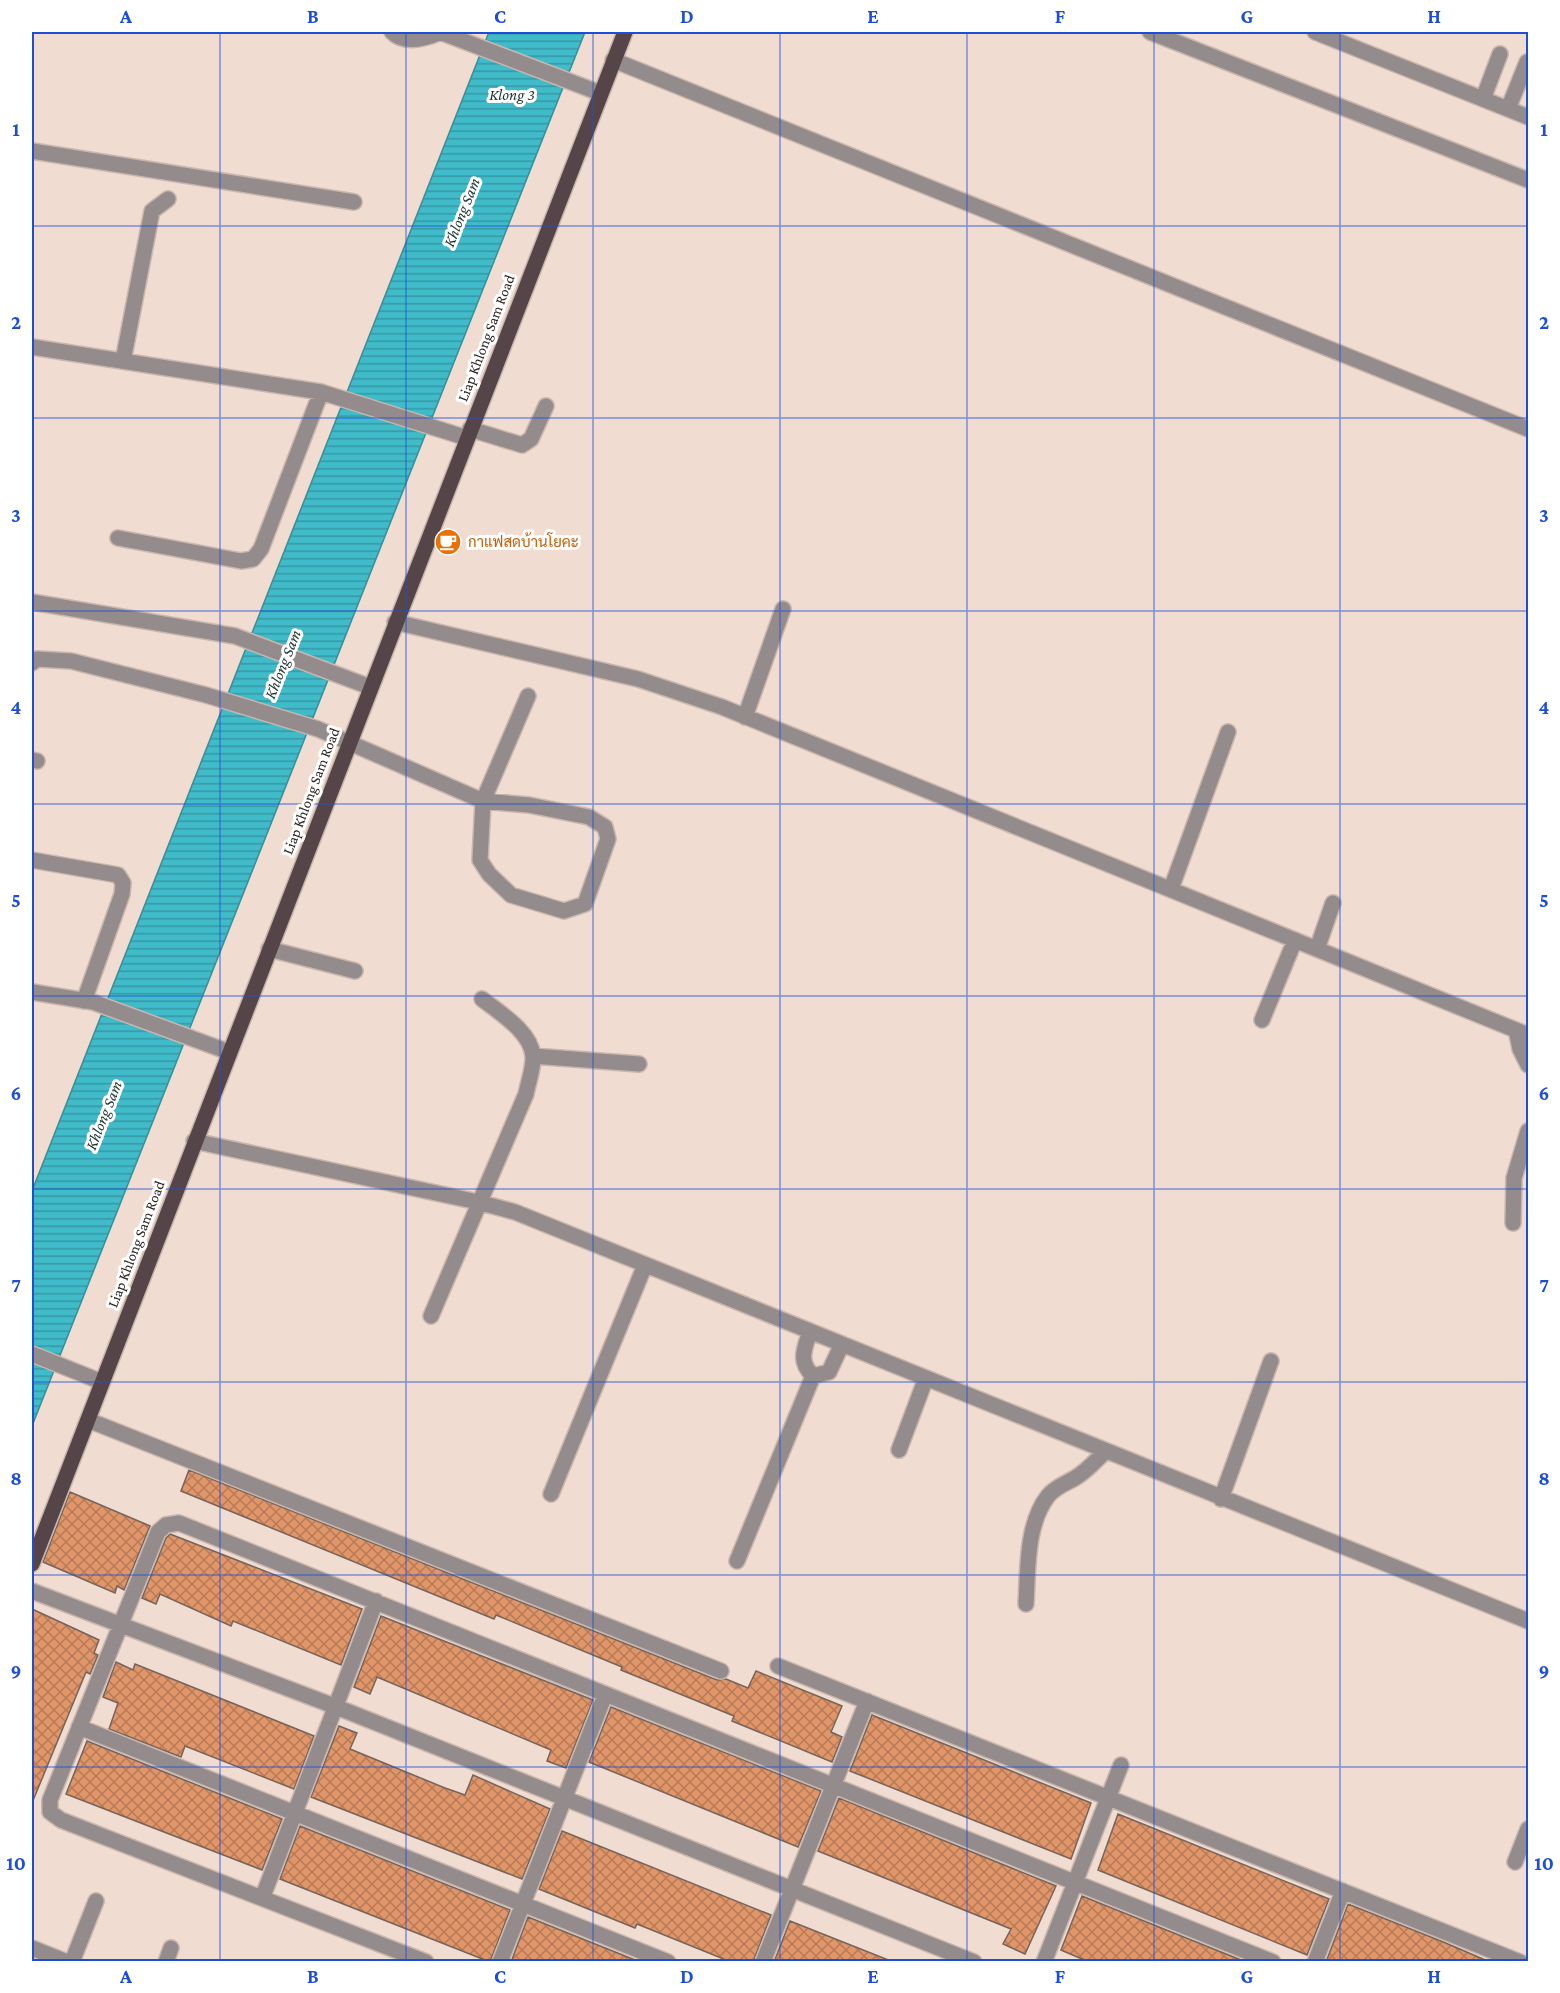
<svg xmlns="http://www.w3.org/2000/svg" width="1560" height="1993" viewBox="0 0 1560 1993" font-family="'Crimson Pro',Sarabun,serif">
<defs>
<pattern id="water-rules" width="6" height="5" patternUnits="userSpaceOnUse" patternTransform="scale(1.5)"><rect width="6" height="5" fill="#40bbc9"/><path d="M0 2.5h6" fill="none" stroke="#3698a3"/></pattern>
<pattern id="building-cross-hatch" width="8" height="8" patternUnits="userSpaceOnUse" patternTransform="scale(1.5)"><rect width="8" height="8" fill="#e1966a"/><path d="M0 0l8 8M0 8l8-8" fill="none" stroke="#b77a57"/></pattern>
</defs>
<rect width="100%" height="100%" fill="#f0dcd1"/>
<!-- water -->
<path fill="url(#water-rules)" stroke="#3a8e97" stroke-width="1.5" d="M489 32H585L32 1426V1191Z"/>
<!-- building -->
<path fill="url(#building-cross-hatch)" stroke="#75645b" stroke-width="1.5" d="M189 1470 717 1680 726 1679 748 1688 756 1671 842 1706 831 1732 842 1737 832 1762 732 1721 734 1716 621 1670 622 1667 496 1615 494 1619 181 1491Z
M70 1492 150 1526 124 1590 117 1586 115 1593 43 1562Z
M170 1534 362 1609 341 1665 233 1621 231 1626 160 1594 156 1604 142 1598 166 1538Z
M32 1609 99 1640 94 1653 98 1655 90 1674 86 1672 32 1803Z
M381 1616 593 1700 566 1768 547 1761 551 1750 377 1677 370 1694 354 1687Z
M116 1662 133 1670 135 1664 314 1736 294 1789 185 1746 181 1757 109 1729 118 1703 103 1697Z
M611 1707 821 1791 798 1847 589 1762Z
M872 1715 1091 1803 1071 1859 850 1771Z
M339 1726 357 1733 350 1749 445 1788 465 1795 473 1775 550 1809 522 1879 311 1797Z
M87 1741 282 1819 262 1870 66 1794Z
M839 1798 1056 1886 1025 1954 1003 1944 1011 1929 818 1851Z
M1118 1814 1329 1899 1307 1955 1098 1870Z
M300 1826 510 1910 490 1962 280 1879Z
M562 1831 771 1915 753 1962H731L637 1924 635 1928 539 1889Z
M1082 1896 1246 1962H1089L1061 1950Z
M1348 1904 1441 1941 1490 1962H1326Z
M528 1917 640 1962H511Z
M790 1921 891 1961V1962H774Z"/>
<g fill="none" stroke-linecap="round" stroke-linejoin="round">
<defs>
<path id="minor" d="M392 32C404 45 427 38 441 32
M440 32 600 93
M1150 32 1528 180
M1315 32 1528 117
M613 60 1528 429
M1483 99 1500 54
M1508 109 1527 62
M32 151 354 202
M32 347 321 392 467 438
M123 361 152 211 168 199
M470 429 522 445 531 439 546 406
M118 538 241 561 253 559 261 549 321 392
M32 602 235 636 370 687
M395 622 638 679 722 707 1528 1035
M32 663 37 659 71 661 206 695 318 729 483 801 529 805 589 817 605 827 608 839 585 904 564 911 511 895 489 874 480 860 483 801 528 696
M745 717 783 609
M32 760 37 761
M32 860 118 875 123 883 122 894 84 1001
M1171 889 1228 732
M269 949 355 971
M1317 949 1333 903
M32 992 93 1002 229 1052
M1262 1020 1295 940
M1516 1030 1520 1049 1528 1065
M533 1056 639 1064
M194 1141 478 1202 515 1212 1528 1621
M1513 1223 1514 1178 1528 1131
M431 1316 526 1094C528 1083 534 1067 533 1056 531 1032 500 1013 482 999
M810 1331C804 1350 798 1361 813 1376L829 1372 842 1344
M32 1354 102 1382
M88 1420 721 1671
M899 1450 926 1378
M551 1494 645 1265
M1221 1499 1271 1361
M737 1561 813 1376
M32 1591 334 1706 974 1962
M1026 1604C1028 1570 1026 1524 1048 1496 1055 1487 1065 1484 1075 1478 1087 1471 1096 1460 1106 1451
M778 1666 1520 1962
M79 1727 668 1962
M1515 1862 1528 1829
M263 1896 376 1601
M32 1948 67 1962
M72 1962 96 1901
M166 1962 171 1948
M426 1962 61 1820 50 1812V1800L158 1532 166 1525 179 1523 1273 1962
M500 1962 605 1695
M763 1962 867 1701
M1044 1962 1121 1765
M1315 1962 1343 1891"/>
<path id="major" d="M32 1564 625 32"/>
</defs>
<!-- minor casing -->
<use href="#minor" stroke="#c9b7ae" stroke-width="18"/>
<!-- major casing -->
<use href="#major" stroke="#c9b7ae" stroke-width="18"/>
<!-- minor -->
<use href="#minor" stroke="#948b8c" stroke-width="15"/>
<!-- major -->
<use href="#major" stroke="#554549" stroke-width="15"/>
</g>
<!-- grid -->
<path fill="none" stroke="#1d4ed8" stroke-width="1.5" stroke-opacity="0.55" d="M220 32V1962M406 32V1962M593 32V1962M780 32V1962M967 32V1962M1154 32V1962M1340 32V1962M32 226H1528M32 418H1528M32 611H1528M32 804H1528M32 996H1528M32 1189H1528M32 1382H1528M32 1575H1528M32 1767H1528"/>
<!-- icons -->
<defs>
<symbol id="cafe-disc" viewBox="-11 -11 22 22"><circle r="9.5" fill="#e8710a" stroke="#fff"/><path d="M-5.5-4.5H6V0H3Q3 3.5 0 3.5H-2.5Q-5.5 3.5-5.5 0ZM3-3.2v2h1.7v-2ZM-6 4.5H4V6H-6Z" fill="#fff"/></symbol>
</defs>
<g fill-rule="evenodd">
<use href="#cafe-disc" x="433" y="527" width="30" height="30"/>
</g>
<g text-anchor="middle" stroke-width="6" stroke-linejoin="round" paint-order="stroke">
<!-- street labels -->
<g font-size="15" fill="#2c2521" stroke="#fff">
<text transform="translate(486 338) rotate(-69)" y="5">Liap Khlong Sam Road</text>
<text transform="translate(311 791) rotate(-69)" y="5">Liap Khlong Sam Road</text>
<text transform="translate(136 1244) rotate(-69)" y="5">Liap Khlong Sam Road</text>
</g>
<!-- food labels -->
<g font-size="15" fill="#c56008" stroke="#fff" text-anchor="start">
<text x="468" y="547">กาแฟสดบ้านโยคะ</text>
</g>
<!-- water labels -->
<g font-size="16" font-style="italic" fill="#1e3335" stroke="#fff">
<text x="512" y="100">Klong 3</text>
<text transform="translate(461 212) rotate(-68)" y="6">Khlong Sam</text>
<text transform="translate(282 664) rotate(-68)" y="6">Khlong Sam</text>
<text transform="translate(103 1115) rotate(-68)" y="6">Khlong Sam</text>
</g>
</g>
<!-- border -->
<rect width="1560" height="1993" fill="none" stroke="#ffffff" stroke-width="66"/>
<rect x="33" y="33" width="1494" height="1927" fill="none" stroke="#1d4ed8" stroke-width="2"/>
<g font-size="20" text-anchor="middle" font-weight="bold" fill="#1d4ed8">
<text x="126" y="23">A</text>
<text x="313" y="23">B</text>
<text x="500" y="23">C</text>
<text x="687" y="23">D</text>
<text x="873" y="23">E</text>
<text x="1060" y="23">F</text>
<text x="1247" y="23">G</text>
<text x="1434" y="23">H</text>
<text x="16" y="136">1</text>
<text x="1544" y="136">1</text>
<text x="16" y="329">2</text>
<text x="1544" y="329">2</text>
<text x="16" y="522">3</text>
<text x="1544" y="522">3</text>
<text x="16" y="714">4</text>
<text x="1544" y="714">4</text>
<text x="16" y="907">5</text>
<text x="1544" y="907">5</text>
<text x="16" y="1100">6</text>
<text x="1544" y="1100">6</text>
<text x="16" y="1292">7</text>
<text x="1544" y="1292">7</text>
<text x="16" y="1485">8</text>
<text x="1544" y="1485">8</text>
<text x="16" y="1678">9</text>
<text x="1544" y="1678">9</text>
<text x="16" y="1870">10</text>
<text x="1544" y="1870">10</text>
<text x="126" y="1983">A</text>
<text x="313" y="1983">B</text>
<text x="500" y="1983">C</text>
<text x="687" y="1983">D</text>
<text x="873" y="1983">E</text>
<text x="1060" y="1983">F</text>
<text x="1247" y="1983">G</text>
<text x="1434" y="1983">H</text>
</g>
</svg>
